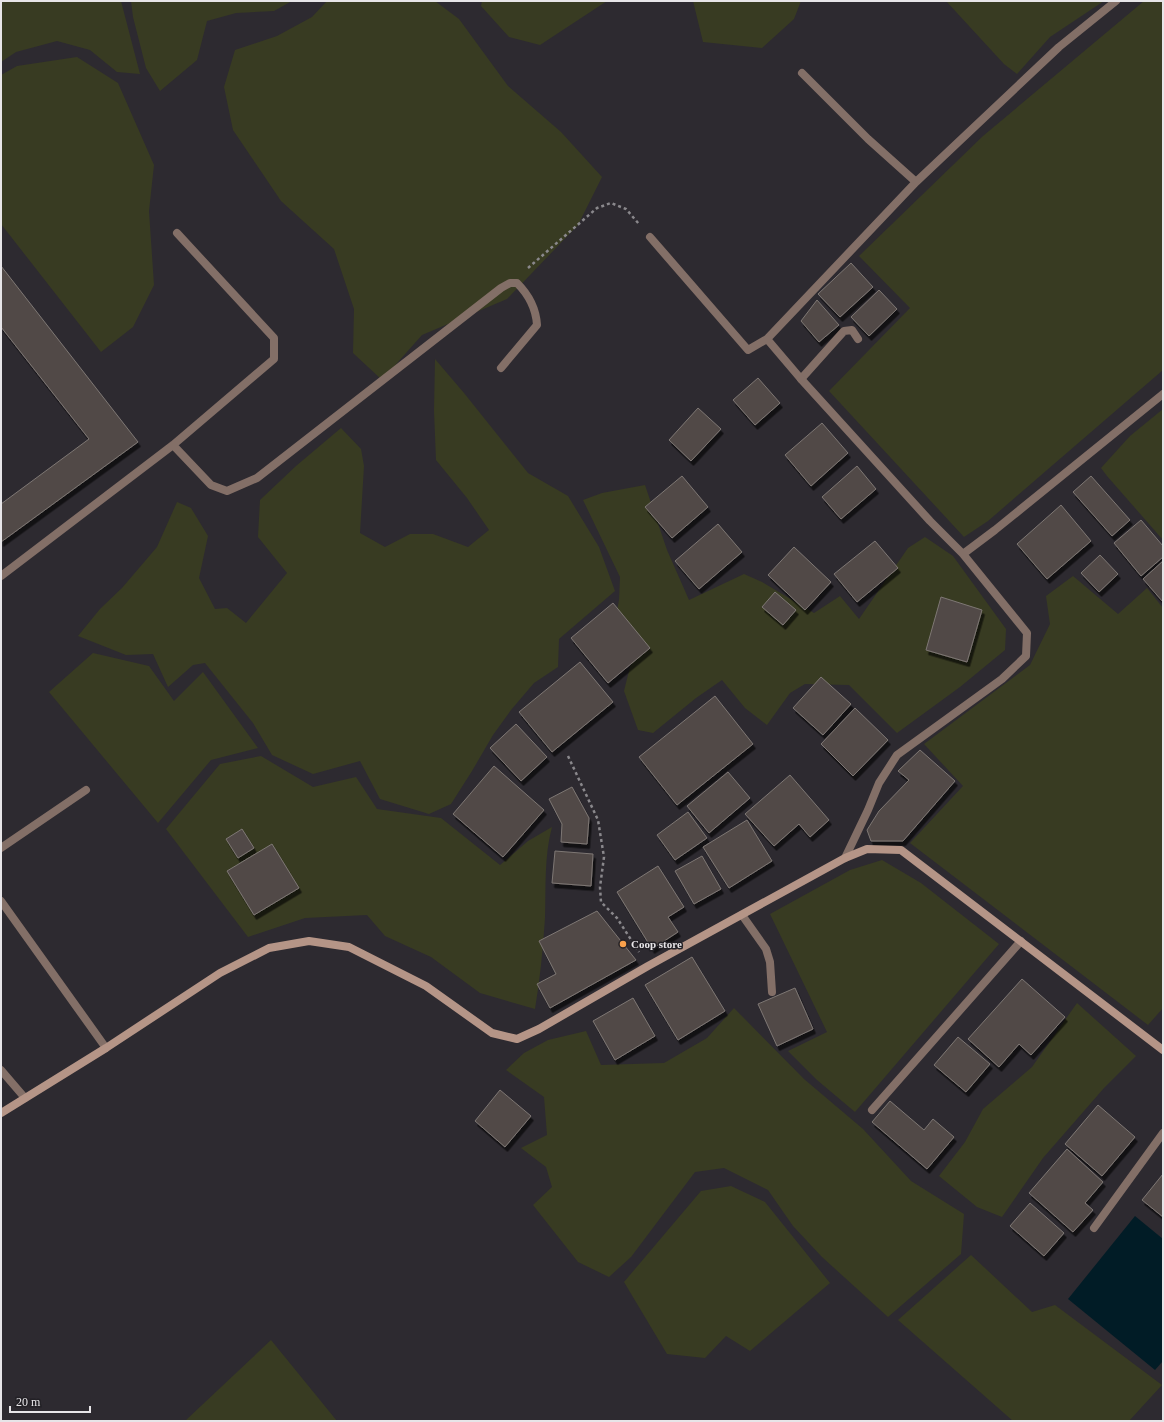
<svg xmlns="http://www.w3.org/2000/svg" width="1164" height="1422" viewBox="0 0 1164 1422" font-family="Georgia,serif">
<defs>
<filter id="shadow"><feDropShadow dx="2.5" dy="4.5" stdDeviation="0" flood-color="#0009"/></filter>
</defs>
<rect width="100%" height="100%" fill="#2d2a30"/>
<!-- green -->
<path fill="#383b22" d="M1 1H121L140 74 117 72 90 50 57 41 16 52 1 62Z
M131 1H292L274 11 236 13 207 21 197 60 160 91 146 68 133 17Z
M327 1H435L459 19 508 86 561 132 602 177 578 225 507 299 422 335 382 380 353 353 354 309 334 249 281 201 233 130 224 87 235 50 277 36 312 17Z
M482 1H607L540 45 509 37 481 6Z
M693 1H801L794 19 762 48 703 42Z
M946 1H1104L1050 37 1017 74 1004 64Z
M1144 1H1163V370L988 521 964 537 829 391 910 308 859 256 983 136Z
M77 57 118 83 154 165 149 211 154 285 133 327 101 352 1 224V75L17 66Z
M435 359 464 393 528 473 568 496 599 547 615 591 559 639 558 667 534 683 511 710 493 735 472 771 451 804 429 814 380 799 360 761 313 774 272 755 253 723 205 663 193 665 168 687 153 654 126 655 78 636 100 609 122 588 157 547 177 502 191 508 208 536 199 578 215 609 227 608 246 623 287 573 258 537 260 500 296 466 341 428 361 449 364 466 360 533 385 547 410 534H433L468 547 489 530 467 498 436 460 434 411Z
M1163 409V540L1107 476 1101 468 1130 436Z
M645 485 667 550 689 600 744 574 762 582 814 613 840 596 859 619 908 548 925 537 953 556 1006 629 1005 650 960 687 897 733 849 685 805 684 790 693 767 725 745 708 722 680 696 698 653 733 638 730 624 691 635 647 614 626 619 600 620 577 583 500 602 493Z
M1073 576 1118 614 1147 588 1163 608V1008L1148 1025 910 843 963 786 924 744 1030 665 1050 624 1046 596Z
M93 653 149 666 174 701 203 672 258 748 211 760 158 823 49 692Z
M261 756 313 787 356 777 377 809 441 818 500 865 528 841 552 827C544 856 546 888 545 918 543 949 540 979 535 1009L480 993 431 957 385 936 367 915 305 918 248 937 166 829 220 764Z
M882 860 921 883 999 944 855 1112 817 1080 788 1051 827 1032 770 914 850 870Z
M1077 1003 1136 1056 1104 1088 1043 1158 1002 1217 977 1207 939 1176 965 1142 983 1109 1032 1067Z
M734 1008 804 1079 863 1129 911 1181 964 1214 961 1254 888 1317 822 1257 793 1226 768 1190 724 1168 695 1172 631 1257 609 1277 578 1262 533 1205 552 1187 546 1167 521 1148 547 1135 544 1097 506 1070 524 1053 548 1040 586 1031 601 1065 664 1063 707 1038Z
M731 1186 765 1202 830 1283 750 1351 726 1336 705 1358 667 1354 624 1282 701 1191Z
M971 1255 1032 1312 1055 1305 1162 1385 1129 1421H1013L898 1320Z
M271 1340 337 1421H185Z"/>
<!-- water -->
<path fill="#011c26" d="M1135 1216 1163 1239V1361L1155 1370 1068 1299Z"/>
<!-- building -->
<path fill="#514a47" stroke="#7e7774" filter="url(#shadow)" d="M851 263 873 287 840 317 818 294Z
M1 266 138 442 1 542V504L89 439 1 327Z
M879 290 897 309 869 336 851 317Z
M817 300 839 325 819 342 801 321Z
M758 378 780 403 755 425 733 400Z
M698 408 721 429 691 461 669 440Z
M822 423 848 453 811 486 785 455Z
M857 466 876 489 841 519 822 497Z
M682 476 708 507 672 538 645 507Z
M1091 476 1130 520 1112 536 1073 492Z
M1061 505 1091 541 1047 579 1017 544Z
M1141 520 1163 546V557L1141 576 1114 543Z
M718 524 742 552 699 589 675 561Z
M875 541 898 568 857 602 834 574Z
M794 547 831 582 805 610 768 575Z
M1100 555 1118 574 1099 592 1081 573Z
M1163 561V602L1143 579Z
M775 592 796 610 783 625 762 607Z
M941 597 982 610 967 662 926 650Z
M613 603 650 648 608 683 571 638Z
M580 662 613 702 552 752 519 712Z
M821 677 851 704 823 735 793 708Z
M715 696 753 744 677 805 639 757Z
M855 708 888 740 853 776 821 744Z
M516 724 547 757 521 781 490 748Z
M920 750 955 781 903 841H871L867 830 879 811 909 780 898 771Z
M494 766 544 810 503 857 453 814Z
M728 772 750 798 709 833 687 806Z
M790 775 829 820 810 837 799 824 774 846 745 814Z
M572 787 589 818 587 844 561 842 562 824 549 799Z
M688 812 707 838 675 860 657 835Z
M747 820 772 861 729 888 703 847Z
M242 829 254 848 238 858 226 839Z
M272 844 299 888 254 915 227 871Z
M555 851 593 854 591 886 552 883Z
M702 856 721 889 694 904 675 871Z
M658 866 684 907 668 917 678 932 652 949 617 892Z
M597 911 636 960 550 1008 537 984 556 974 539 941Z
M692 957 725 1011 678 1040 645 985Z
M1022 979 1065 1017 1031 1055 1019 1044 999 1067 968 1039Z
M795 988 813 1029 777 1046 758 1004Z
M633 998 655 1036 615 1060 593 1021Z
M958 1037 990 1064 966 1092 934 1065Z
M500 1090 531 1116 505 1147 475 1121Z
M890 1101 924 1130 933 1119 954 1137 927 1169 872 1122Z
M1098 1105 1135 1137 1102 1176 1065 1144Z
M1067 1149 1103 1182 1085 1203 1093 1210 1073 1232 1029 1193Z
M1163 1174V1217L1142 1200Z
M1030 1203 1064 1233 1044 1256 1010 1226Z"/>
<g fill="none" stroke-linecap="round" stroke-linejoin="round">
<!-- path -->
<path stroke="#8a888c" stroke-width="2.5" stroke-dasharray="3 3" stroke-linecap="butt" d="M528 268 597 208 611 203 626 209 639 224
M568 756 598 820 604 857 600 887 601 902 617 918 639 952"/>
<!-- lane -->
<path stroke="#836f67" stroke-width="8" d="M801 379 844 331 852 330 858 339
M1 901 106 1048
M742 915 766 949 770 962 772 992"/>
<!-- street -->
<path stroke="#836f67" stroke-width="8" d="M802 73 868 139 916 182
M650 237 748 350 767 339
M173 445 211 485 227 491 257 478 501 288 510 283H517C529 295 536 308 537 325L501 368
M963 554 995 530 1163 394
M1 576 173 445 274 359V338L177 233
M1 848 86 790
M845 858 868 810 879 783 897 755 1002 679 1026 656 1027 633 963 554 930 521 801 379 767 339 916 182 1059 47 1116 1
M1 1070 25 1098
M872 1110 1021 941
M1094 1228 1163 1133"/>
<!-- secondary -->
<path stroke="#b59587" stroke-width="8" d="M1 1113 106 1048 220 973 269 948 309 941 349 947 426 986 492 1033 517 1039 539 1029 648 966 845 858 867 849 901 850 1163 1050"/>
</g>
<!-- markers -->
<circle fill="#f8a04b" stroke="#232126" stroke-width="1.5" cx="623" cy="944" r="4"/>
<g text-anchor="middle" stroke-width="3" stroke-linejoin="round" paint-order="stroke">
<!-- poi labels -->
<g font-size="11" font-weight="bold" fill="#e7e5e8" stroke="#232126" text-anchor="start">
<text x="631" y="948">Coop store</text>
</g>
</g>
<!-- border -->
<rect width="1164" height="1422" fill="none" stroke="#e7e5e8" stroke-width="4"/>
<!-- scale -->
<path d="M10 1406v6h80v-6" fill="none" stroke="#e7e5e8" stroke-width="2"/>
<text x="16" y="1406" font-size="12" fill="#e7e5e8" stroke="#232126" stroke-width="3" paint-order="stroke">20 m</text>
</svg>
